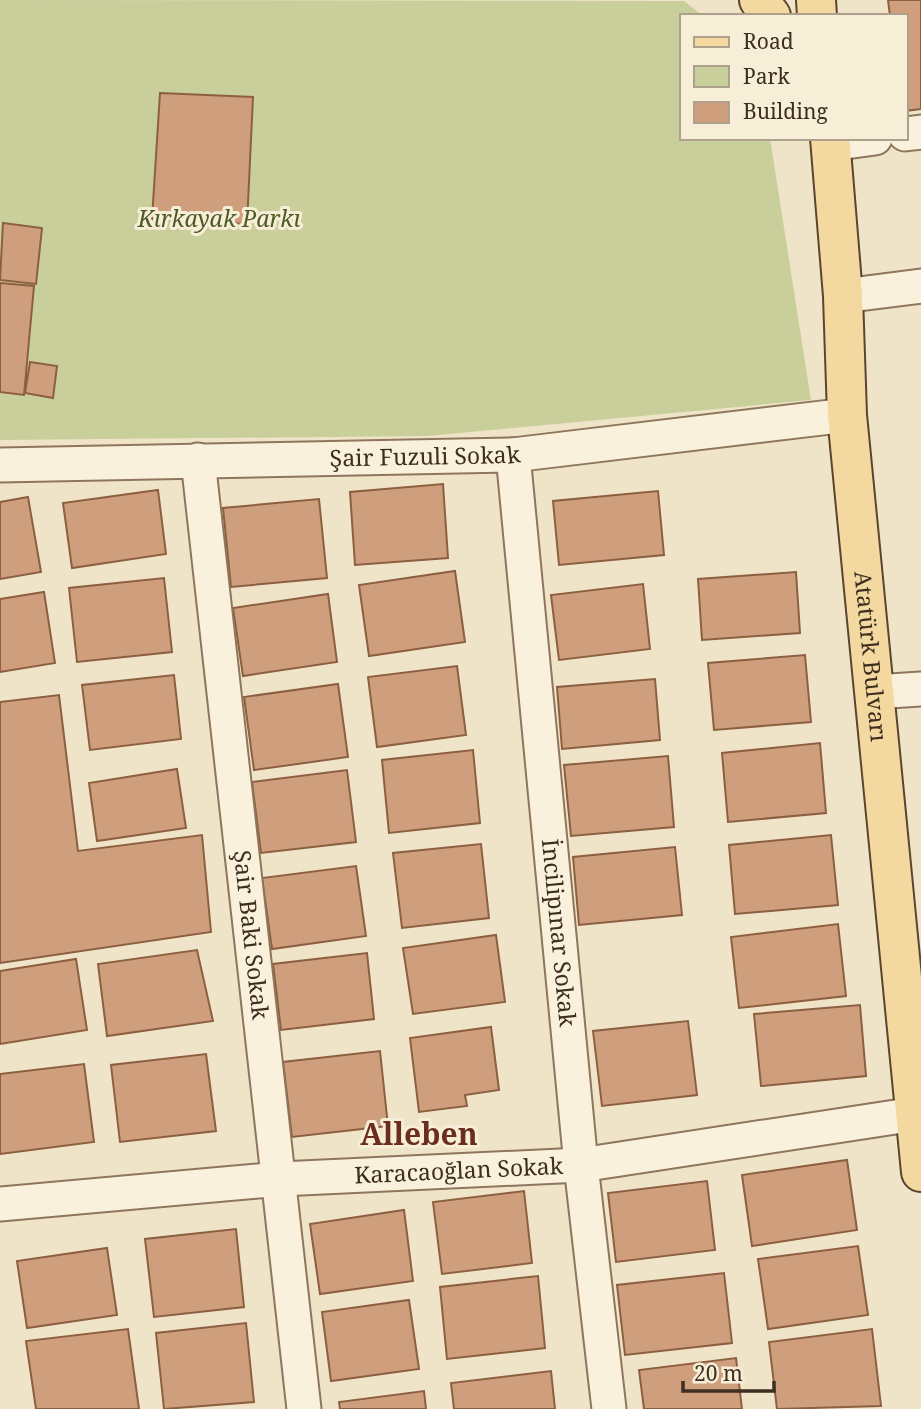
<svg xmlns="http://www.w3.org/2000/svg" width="921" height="1409" viewBox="0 0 921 1409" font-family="'Noto Serif',serif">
<rect width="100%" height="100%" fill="#f0e4c8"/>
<!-- green -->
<path fill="#c9cf9b" d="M0 0 684 1 703 16H681V138H770L811 400 428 436 0 440Z"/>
<!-- building -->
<path fill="#cf9f7d" stroke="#8d5f41" stroke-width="2" d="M888 0H921V109L905 111V16H890Z
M160 93 253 97 247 224 152 219Z
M3 223 42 228 36 284 0 280Z
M0 283 34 286 24 395 0 392Z
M30 362 57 366 53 398 25 393Z
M443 484 448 558 355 565 350 492Z
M158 490 166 554 72 568 63 503Z
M658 491 664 555 559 565 553 501Z
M28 497 41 572 0 579V502Z
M319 499 327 578 231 587 223 508Z
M455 571 465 642 369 656 359 585Z
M796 572 800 633 702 640 698 579Z
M164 578 172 652 77 662 69 588Z
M643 584 650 649 559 660 551 595Z
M44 592 55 663 0 672V599Z
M328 594 337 662 243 676 233 608Z
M805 655 811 722 714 730 708 663Z
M457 666 466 735 377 747 368 677Z
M174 675 181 739 90 750 82 685Z
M655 679 660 740 562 749 557 687Z
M338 684 348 757 254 770 244 697Z
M59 695 78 851 202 835 211 932 0 963V702Z
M820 743 826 813 728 822 722 753Z
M473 750 480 823 389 833 382 760Z
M668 756 674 827 571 836 564 765Z
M177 769 186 828 97 841 89 783Z
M347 770 356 842 261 853 252 782Z
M831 835 838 905 735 914 729 845Z
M481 844 489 918 402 928 393 853Z
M675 847 682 915 579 925 573 857Z
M356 866 366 936 272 949 262 878Z
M838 924 846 996 739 1008 731 937Z
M496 935 505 1002 413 1014 403 948Z
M197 950 213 1021 107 1036 98 964Z
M367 953 374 1019 281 1030 273 964Z
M76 959 87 1030 0 1044V971Z
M860 1005 866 1076 761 1086 754 1014Z
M688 1021 697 1095 602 1106 593 1031Z
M491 1027 499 1090 465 1095 467 1106 419 1112 410 1038Z
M380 1051 388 1126 292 1137 283 1062Z
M206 1054 216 1131 120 1142 111 1065Z
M84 1064 94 1142 0 1154V1074Z
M847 1160 857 1230 752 1246 742 1175Z
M707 1181 715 1250 616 1262 608 1193Z
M524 1191 532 1263 442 1274 433 1202Z
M404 1210 413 1281 320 1294 310 1224Z
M236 1229 244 1307 154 1317 145 1239Z
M858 1246 868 1315 768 1329 758 1259Z
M107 1248 117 1315 27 1328 17 1261Z
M724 1273 732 1343 625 1355 617 1285Z
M538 1276 545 1348 447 1359 440 1287Z
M409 1300 419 1369 331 1381 322 1312Z
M246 1323 254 1402 164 1409 156 1333Z
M128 1329 139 1409H36L26 1341Z
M872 1329 881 1406 777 1409 769 1342Z
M736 1358 742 1409H644L639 1370Z
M551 1371 555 1409H454L451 1383Z
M424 1391 426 1409H340L339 1402Z"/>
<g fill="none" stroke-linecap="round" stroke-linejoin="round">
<defs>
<g id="minor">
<path d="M905 134 921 132"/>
<path d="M831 144 875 138"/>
<path d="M843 296 921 286"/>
<path id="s1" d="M513 455 581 1165 609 1409"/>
<path id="s2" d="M198 460 304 1409"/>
<path id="s3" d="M0 465 513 455 847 415"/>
<path d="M874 692 921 689"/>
<path id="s4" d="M0 1204 280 1179 581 1165 915 1114"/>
</g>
<g id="major">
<path d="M759 0 771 16"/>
<path d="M816 0 817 16"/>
<path id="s5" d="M830 138 843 296 847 415 921 1172"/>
</g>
</defs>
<!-- minor casing -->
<use href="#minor" stroke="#8d765c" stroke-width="37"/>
<!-- major casing -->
<use href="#major" stroke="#5b4430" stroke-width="42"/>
<!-- minor -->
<use href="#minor" stroke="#faf1dc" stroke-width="33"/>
<!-- major -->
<use href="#major" stroke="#f3d9a0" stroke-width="38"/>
</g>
<g text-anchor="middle" stroke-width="6" stroke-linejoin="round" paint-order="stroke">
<!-- park labels -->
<g font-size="23" font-style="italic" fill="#4d5a26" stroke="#f7eed8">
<text x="219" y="227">Kırkayak Parkı</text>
</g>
<!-- street labels -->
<g font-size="23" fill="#3d2e20" stroke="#f7eed8">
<text dy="8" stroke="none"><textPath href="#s3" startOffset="425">Şair Fuzuli Sokak</textPath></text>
<text dy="8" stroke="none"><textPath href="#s5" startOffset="520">Atatürk Bulvarı</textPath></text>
<text dy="8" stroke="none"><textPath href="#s1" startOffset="480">İncilipınar Sokak</textPath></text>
<text dy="8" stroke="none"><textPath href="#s2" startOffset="478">Şair Baki Sokak</textPath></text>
<text dy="8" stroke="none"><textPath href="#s4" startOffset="460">Karacaoğlan Sokak</textPath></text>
</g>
<!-- district labels -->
<g font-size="30" font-weight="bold" fill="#6b2e1e" stroke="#f7eed8">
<text x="419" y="1145">Alleben</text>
</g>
</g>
<!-- legend -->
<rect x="680" y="14" width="228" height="126" fill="#f7eed8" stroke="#ada18e" stroke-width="2"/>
<rect x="694" y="37" width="35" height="10" fill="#f3d9a0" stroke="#ada18e" stroke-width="2"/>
<text x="743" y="49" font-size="21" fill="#3d2e20">Road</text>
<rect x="694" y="66" width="35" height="21" fill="#c9cf9b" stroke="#ada18e" stroke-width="2"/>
<text x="743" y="84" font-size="21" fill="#3d2e20">Park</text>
<rect x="694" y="102" width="35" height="21" fill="#cf9f7d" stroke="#ada18e" stroke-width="2"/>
<text x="743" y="119" font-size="21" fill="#3d2e20">Building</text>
<!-- scale -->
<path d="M683 1381v10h91v-10" fill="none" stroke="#3d2e20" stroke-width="3.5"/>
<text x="694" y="1381" font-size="21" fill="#3d2e20" stroke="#f7eed8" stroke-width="5" paint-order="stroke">20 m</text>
</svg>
